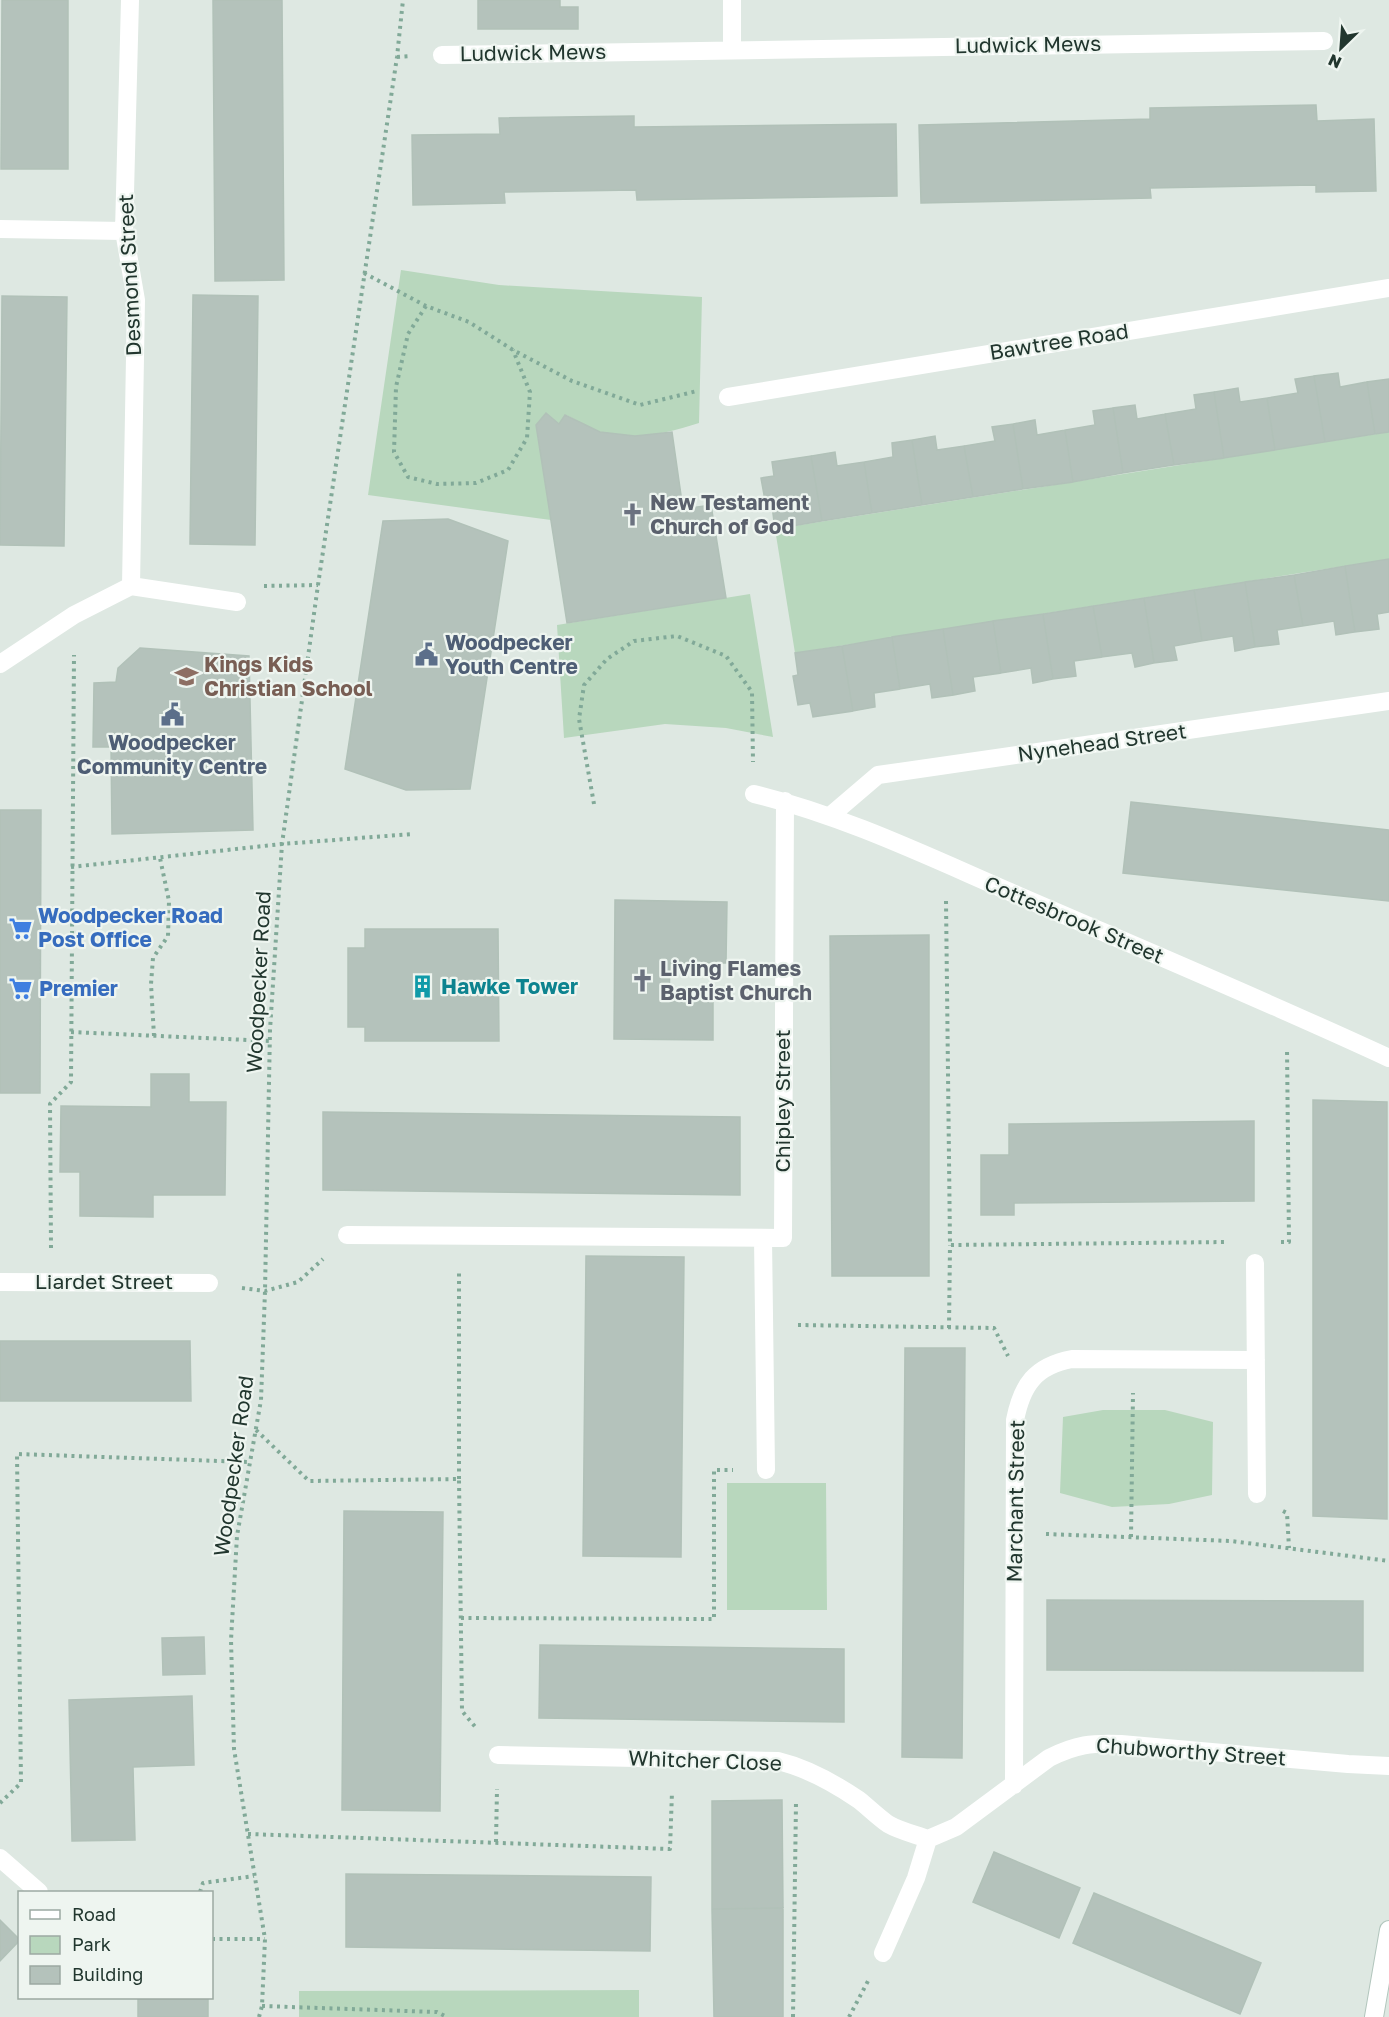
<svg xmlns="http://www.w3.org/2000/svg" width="1389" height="2017" viewBox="0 0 1389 2017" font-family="'Golos Text',sans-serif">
<rect width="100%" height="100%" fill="#dee8e2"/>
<!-- green -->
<path fill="#b8d7bd" d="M401 270 499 285 702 297 699 423C668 433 632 442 600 432 588 428 577 420 566 415L559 424 546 413 536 425 551 520 368 495Z
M1389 432V559L795 653 775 529Z
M750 594 773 737 726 728 665 724 564 738 557 625Z
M1103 1410H1165L1213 1422 1212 1495 1169 1504 1112 1507 1060 1493 1063 1417Z
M727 1483H826L827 1610H727Z
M639 1990V2017H299V1991Z"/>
<!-- building -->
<path fill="#b4c2bb" stroke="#b1c1b8" stroke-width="1.5" d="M2 0H68V169H1Z
M213 0H282L284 280 215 281Z
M478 0H560V7H578V29H478Z
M1316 105 1317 121 1374 119 1376 191 1316 192V185L1150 188 1151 198 921 203 919 125 1150 119V108Z
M634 116V127L896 124 897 196 637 200 636 190 504 192 505 203 413 205 412 135 500 134 499 118Z
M193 295 258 296 255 545 190 544Z
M2 296 67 297 64 546 0 545Z
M1338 373 1340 387 1367 382 1375 434 1325 442 1314 376Z
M1314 376 1325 442 1275 450 1267 398 1298 393 1295 379Z
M1389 379V432L1375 434 1367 382Z
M1238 388 1240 402 1267 398 1275 450 1224 458 1214 392Z
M1214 392 1224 458 1174 465 1165 414 1196 409 1194 395Z
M1135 405 1137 419 1165 414 1174 465 1123 473 1113 408Z
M1113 408 1123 473 1073 482 1065 430 1095 425 1093 411Z
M546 413 559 424 565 415 600 432 635 436 672 432 683 509 711 505 726 598 567 623 536 425Z
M1035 420 1037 435 1065 430 1073 482 1023 489 1013 424Z
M1013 424 1023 489 973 497 964 446 995 441 992 427Z
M935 436 937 450 964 446 973 497 922 505 912 440Z
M912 440 922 505 872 513 864 462 893 457 892 443Z
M835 452 837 466 864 462 872 513 822 521 811 456Z
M811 456 822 521 775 529 772 506H766L761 478 774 476 772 462Z
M448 519 508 541 470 789 406 790 345 769 383 521Z
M1389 559V612L1377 614 1379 629 1355 632 1345 566Z
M1345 566 1355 632 1336 635 1334 621 1303 626 1294 575Z
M1294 575 1303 626 1277 630 1279 644 1255 647 1245 582Z
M1245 582 1255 647 1235 651 1233 636 1202 641 1194 590Z
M1194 590 1202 641 1174 646 1177 660 1154 663 1144 598Z
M1144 598 1154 663 1135 667 1132 653 1102 657 1093 606Z
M1093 606 1102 657 1074 661 1076 676 1053 679 1043 614Z
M1043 614 1053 679 1033 683 1031 668 1001 673 993 621Z
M993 621 1001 673 973 677 975 691 953 695 943 629Z
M943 629 953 695 932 698 930 684 900 689 892 637Z
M892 637 900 689 874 693 875 707 853 711 842 646Z
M842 646 853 711 813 717 810 703 798 705 793 676 798 675 795 653Z
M140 648 249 656 253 830 112 834 111 747H93L94 683 116 682 118 668Z
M1131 802 1389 830V901L1123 873Z
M0 810H41L40 1093H0Z
M615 900 727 902 726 963H670L669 999H713V1040L614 1039Z
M365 929H498L499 1041H365V1027H348V948H365Z
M929 935V1276H832L830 936Z
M151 1074H189V1102H226L225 1195H153V1217L80 1216V1172H60L61 1106 151 1107Z
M1313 1100 1387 1102V1519L1313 1516Z
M323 1112 740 1117V1195L323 1190Z
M1254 1121V1201L1014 1203V1215H981V1155H1009V1124Z
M586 1256 684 1257 681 1557 583 1556Z
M0 1341H190L191 1401H0Z
M905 1348H965L962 1758 902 1757Z
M344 1511 443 1512 440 1811 342 1810Z
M1047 1600 1363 1601V1671L1047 1670Z
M204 1637 205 1674 163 1675 162 1638Z
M540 1645 844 1649V1722L539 1718Z
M192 1696 194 1765 133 1767 135 1840 72 1841 69 1700Z
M782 1800 783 1908 712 1909V1801Z
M994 1852 1080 1888 1059 1938 973 1902Z
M346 1874 651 1877 650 1951 346 1947Z
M1094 1893 1261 1963 1240 2014 1073 1943Z
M783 1908V2017H714L712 1909Z
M0 1920 20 1940 0 1961Z
M138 1998H208V2017H138Z"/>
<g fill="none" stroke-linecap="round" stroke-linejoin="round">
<defs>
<path id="secondary" d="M1374 2017 1389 1930"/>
</defs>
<!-- secondary casing -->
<use href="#secondary" stroke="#b2c6bd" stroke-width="20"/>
<!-- path -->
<path stroke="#81a998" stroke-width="4" stroke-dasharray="3 4.5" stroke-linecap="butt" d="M397 57 411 56
M364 273 426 306 469 322 513 350 572 381 640 405 697 391
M426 306 408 334 396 387 394 452 408 477 437 484 476 483 508 470 527 438 530 392 513 350
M264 586 318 585
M594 804 579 719 584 685 607 659 634 641 677 636 726 656 752 692 753 762
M71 867 282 844 412 834
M946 901 950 1245 1228 1242
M71 1032 270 1041
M154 1036 151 984 153 958 168 936 169 901 160 858
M1281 1242H1289L1287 1048
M51 1248 50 1104 71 1082 74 655
M242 1288 265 1291 298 1282 323 1259
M798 1325 994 1328 1008 1356
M949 1328 950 1245
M256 1430 309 1481 459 1479 462 1711 477 1729
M459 1479V1270
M1283 1511 1287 1513 1289 1548
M1046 1534 1231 1541 1389 1561
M1131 1537 1133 1393
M461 1618 714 1619V1470H733
M0 1803 21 1783 17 1454 249 1462
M248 1834 670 1849 672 1792
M496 1842 497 1789
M200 1892 203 1883 254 1876
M212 1939H265
M262 2006 437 2012 447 2017
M259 2017 262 2006 265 1939 234 1749 231 1640 237 1536 261 1400 265 1291 270 1030 282 844 318 585 397 57 403 0
M793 2017 796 1802
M849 2017 868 1981"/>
<!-- street -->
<path stroke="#fff" stroke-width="18" d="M130 0 124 231 136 300 131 586
M732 49V0
M442 55 1324 41
M0 229 124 231
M728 397 1389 288
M0 664 74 615 131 586 237 602
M754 794C845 816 931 858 1017 895 1142 949 1266 1001 1389 1058
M830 816 878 775 1389 701
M347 1235 783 1238 785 801
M763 1238 766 1470
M1255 1263 1257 1494
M0 1282 209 1283
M498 1755 778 1761C807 1768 834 1783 859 1800 869 1808 878 1817 888 1824 900 1831 914 1834 928 1839
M1014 1785 1015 1420C1022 1385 1035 1366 1072 1359L1256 1360
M0 1858 39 1892
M883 1953 916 1878 928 1839 956 1827 1049 1758C1077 1744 1091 1743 1121 1744L1348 1764 1389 1766"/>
<!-- secondary -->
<use href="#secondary" stroke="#fff" stroke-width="18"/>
</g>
<!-- icons -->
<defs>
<symbol id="church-bare" viewBox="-9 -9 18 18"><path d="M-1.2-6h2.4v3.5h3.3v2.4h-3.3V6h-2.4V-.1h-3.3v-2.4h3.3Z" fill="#6b7280" stroke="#eef5f0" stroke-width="2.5" paint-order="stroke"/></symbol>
<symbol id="civic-bare" viewBox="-9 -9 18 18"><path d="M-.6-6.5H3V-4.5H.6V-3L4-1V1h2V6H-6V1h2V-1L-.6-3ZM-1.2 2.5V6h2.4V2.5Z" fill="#5c6f8a" stroke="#eef5f0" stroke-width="2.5" paint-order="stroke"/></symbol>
<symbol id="school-bare" viewBox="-9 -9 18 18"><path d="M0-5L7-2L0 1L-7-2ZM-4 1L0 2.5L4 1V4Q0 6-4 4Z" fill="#8d6e63" stroke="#eef5f0" stroke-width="2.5" paint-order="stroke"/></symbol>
<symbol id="supermarket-bare" viewBox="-9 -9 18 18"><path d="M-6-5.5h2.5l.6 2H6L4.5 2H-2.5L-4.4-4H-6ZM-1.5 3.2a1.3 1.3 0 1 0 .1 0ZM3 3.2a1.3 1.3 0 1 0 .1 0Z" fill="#3f7fe0" stroke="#eef5f0" stroke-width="2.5" paint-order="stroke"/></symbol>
<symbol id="building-bare" viewBox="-9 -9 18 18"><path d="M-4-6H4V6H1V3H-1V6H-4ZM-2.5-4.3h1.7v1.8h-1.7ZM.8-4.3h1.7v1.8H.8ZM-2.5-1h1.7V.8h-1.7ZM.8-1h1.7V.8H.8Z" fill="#0f9aa8" stroke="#eef5f0" stroke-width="2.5" paint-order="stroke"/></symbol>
</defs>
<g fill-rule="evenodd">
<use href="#church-bare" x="616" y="498" width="33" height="33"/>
<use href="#civic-bare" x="410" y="638" width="33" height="33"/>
<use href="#school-bare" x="170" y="660" width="33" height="33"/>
<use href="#civic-bare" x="156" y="698" width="33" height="33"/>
<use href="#supermarket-bare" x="4" y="912" width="33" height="33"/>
<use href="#church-bare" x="626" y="964" width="33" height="33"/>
<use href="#building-bare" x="406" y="970" width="33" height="33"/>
<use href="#supermarket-bare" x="4" y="972" width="33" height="33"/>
</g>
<g text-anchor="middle" stroke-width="4.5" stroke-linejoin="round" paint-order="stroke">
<!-- street labels -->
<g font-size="21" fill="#21362e" stroke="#eef5f0">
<text transform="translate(1028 45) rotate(-1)" y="7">Ludwick Mews</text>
<text transform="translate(533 53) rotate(-1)" y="7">Ludwick Mews</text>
<text transform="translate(130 275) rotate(-93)" y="7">Desmond Street</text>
<text transform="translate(1059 342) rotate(-9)" y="7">Bawtree Road</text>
<text transform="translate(1102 743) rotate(-8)" y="7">Nynehead Street</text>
<text transform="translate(1074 920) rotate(23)" y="7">Cottesbrook Street</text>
<text transform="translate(259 982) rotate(-87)" y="7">Woodpecker Road</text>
<text transform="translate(783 1101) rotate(-90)" y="7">Chipley Street</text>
<text x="104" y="1289">Liardet Street</text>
<text transform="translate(234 1466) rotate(-82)" y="7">Woodpecker Road</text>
<text transform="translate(1016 1501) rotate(-89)" y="7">Marchant Street</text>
<text transform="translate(1191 1752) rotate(4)" y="7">Chubworthy Street</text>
<text transform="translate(705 1761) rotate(2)" y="7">Whitcher Close</text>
</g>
<!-- worship labels -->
<g font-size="21" font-weight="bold" fill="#5b616d" stroke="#eef5f0" text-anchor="start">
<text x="650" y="510">New Testament<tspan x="650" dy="24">Church of God</tspan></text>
<text x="660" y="976">Living Flames<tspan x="660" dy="24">Baptist Church</tspan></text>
</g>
<!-- service labels -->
<g font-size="21" font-weight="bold" fill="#4e5e75" stroke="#eef5f0" text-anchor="start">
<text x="445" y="650">Woodpecker<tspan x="445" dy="24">Youth Centre</tspan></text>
<text x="172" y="750" text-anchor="middle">Woodpecker<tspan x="172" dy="24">Community Centre</tspan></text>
</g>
<!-- education labels -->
<g font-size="21" font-weight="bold" fill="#785e54" stroke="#eef5f0" text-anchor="start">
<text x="204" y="672">Kings Kids<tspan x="204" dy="24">Christian School</tspan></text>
</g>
<!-- shop labels -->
<g font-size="21" font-weight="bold" fill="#366cbe" stroke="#eef5f0" text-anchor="start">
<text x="38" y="923">Woodpecker Road<tspan x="38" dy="24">Post Office</tspan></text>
<text x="39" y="996">Premier</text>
</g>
<!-- culture labels -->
<g font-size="21" font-weight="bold" fill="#0d838f" stroke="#eef5f0" text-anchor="start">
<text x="441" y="994">Hawke Tower</text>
</g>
</g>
<!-- legend -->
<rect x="18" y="1891" width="195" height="108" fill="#eef5f0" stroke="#9ca9a2" stroke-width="1.5"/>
<rect x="30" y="1910" width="30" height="9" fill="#ffffff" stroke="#9ca9a2" stroke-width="1.5"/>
<text x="72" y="1921" font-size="18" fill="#21362e">Road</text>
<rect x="30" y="1936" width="30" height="18" fill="#b8d7bd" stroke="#9ca9a2" stroke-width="1.5"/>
<text x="72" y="1951" font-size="18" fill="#21362e">Park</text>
<rect x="30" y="1966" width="30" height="18" fill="#b4c2bb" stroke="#9ca9a2" stroke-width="1.5"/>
<text x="72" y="1981" font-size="18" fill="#21362e">Building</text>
<!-- north arrow -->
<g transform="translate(1341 48) rotate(205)" stroke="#eef5f0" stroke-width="4.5" paint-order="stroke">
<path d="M0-4.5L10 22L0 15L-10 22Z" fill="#21362e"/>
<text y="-9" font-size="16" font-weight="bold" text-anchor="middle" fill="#21362e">N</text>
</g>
</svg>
